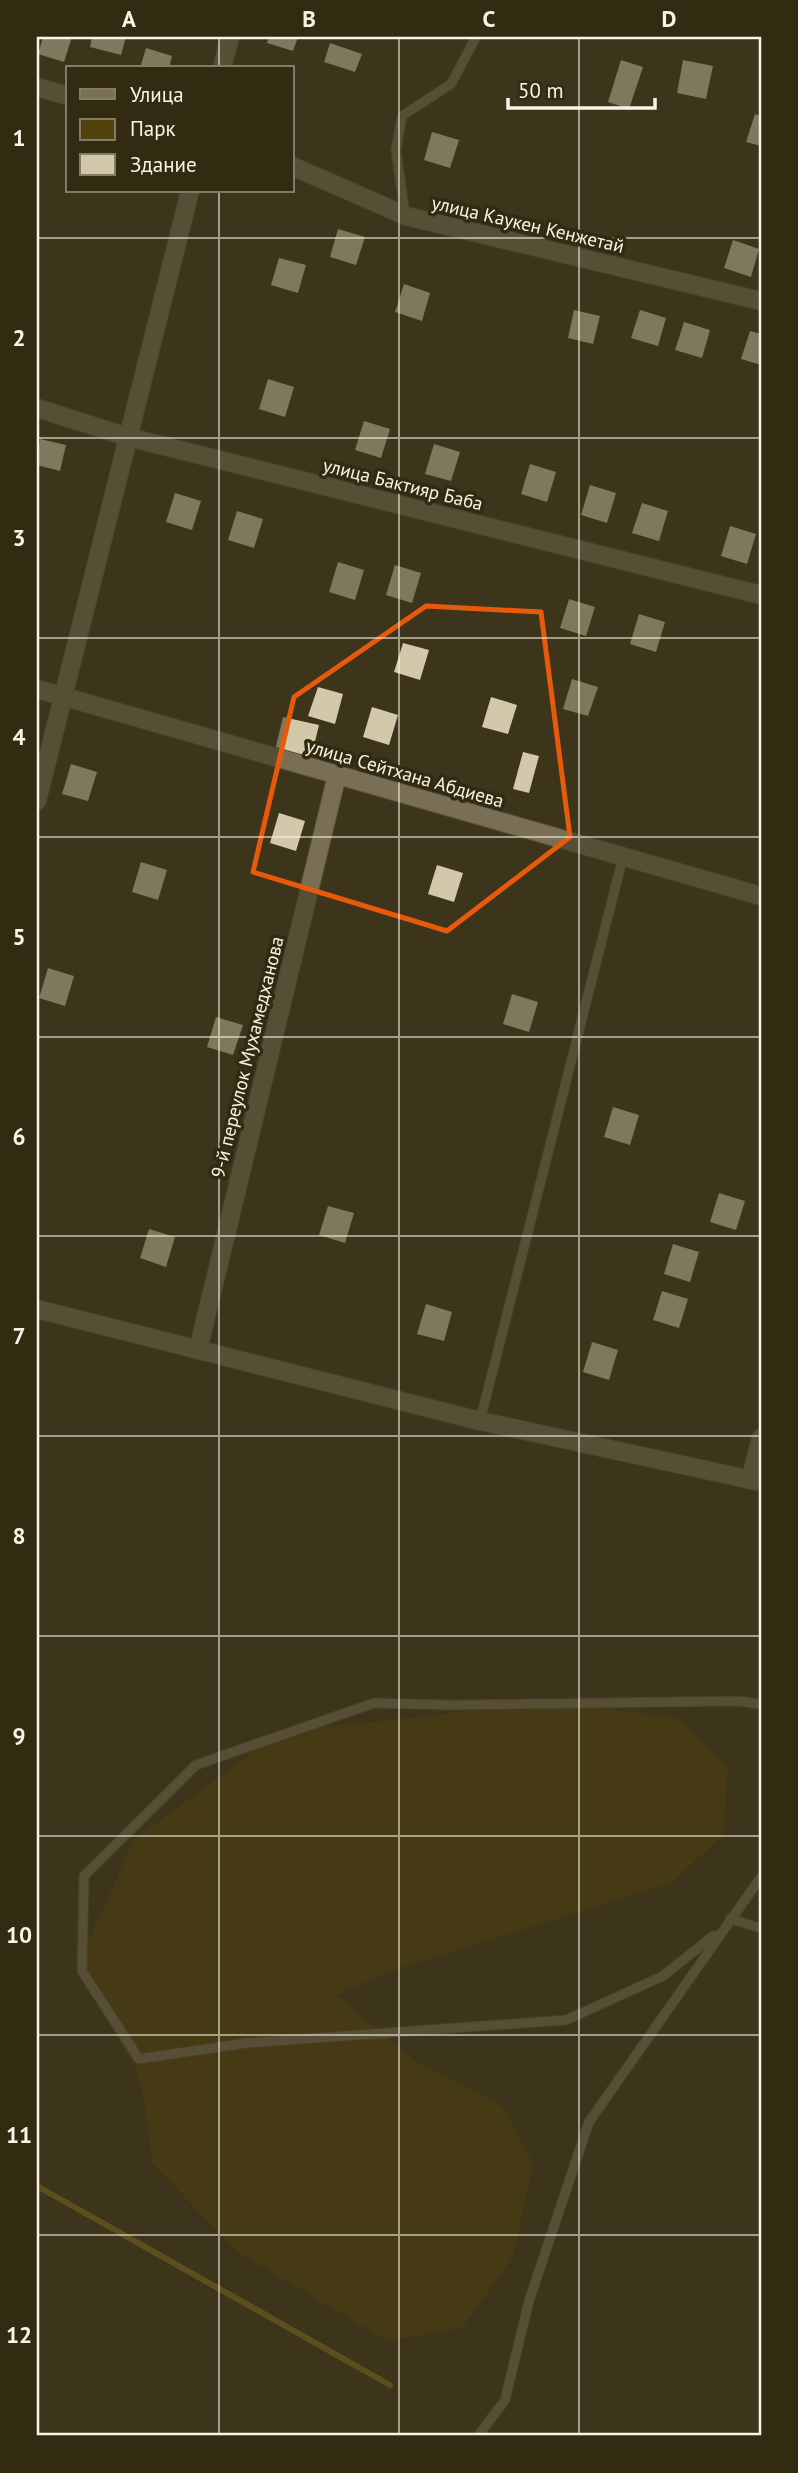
<svg xmlns="http://www.w3.org/2000/svg" width="798" height="2473" viewBox="0 0 798 2473" font-family="'PT Sans',sans-serif">
<rect width="100%" height="100%" fill="#3c341b"/>
<!-- green -->
<path fill="#52420e" d="M537 1700 679 1718 728 1767 723 1835 671 1883 391 1971 336 1995 417 2062 501 2105 533 2163 513 2257 462 2328 387 2341 238 2252 152 2163 143 2093 134 2065 76 1969 134 1840 281 1731 432 1716Z"/>
<g fill="none" stroke-linecap="round" stroke-linejoin="round">
<!-- stream -->
<path stroke="#856e1f" stroke-width="6" d="M37 2186 390 2385"/>
</g>
<!-- building -->
<path fill="#d2c9ab" d="M43 37H72L64 62 38 54Z
M92 37H126L121 55 90 47Z
M269 37H298L293 51 267 43Z
M330 43 362 54 355 72 324 62Z
M146 48 172 56 169 68H140Z
M621 60 643 67 629 109 608 102Z
M683 60 713 66 706 99 677 93Z
M755 114 761 116V146L746 142Z
M432 132 459 140 450 168 424 160Z
M338 229 365 237 356 265 330 257Z
M733 240 759 249 751 277 724 268Z
M279 258 306 265 298 293 271 285Z
M404 284 430 293 422 321 395 312Z
M574 310 600 316 593 344 568 338Z
M640 310 666 318 658 346 631 338Z
M684 322 710 330 702 358 675 350Z
M750 331 761 334V365L741 359Z
M268 379 294 387 285 417 259 409Z
M364 421 390 429 381 458 355 450Z
M40 439 66 445 60 471 37 465Z
M434 444 460 452 451 481 425 474Z
M530 464 556 472 547 502 521 494Z
M590 485 616 493 607 523 581 515Z
M175 493 201 501 192 530 166 522Z
M642 503 668 511 659 541 632 533Z
M237 511 263 519 254 548 228 540Z
M730 526 756 534 747 564 721 556Z
M338 562 364 570 355 600 329 592Z
M395 565 421 573 412 603 386 595Z
M569 599 595 607 586 636 560 628Z
M639 614 665 622 656 652 630 644Z
M403 643 429 650 420 680 394 672Z
M572 679 598 687 588 716 563 709Z
M318 687 343 694 335 724 308 716Z
M491 697 517 705 508 734 482 727Z
M372 707 398 715 389 745 363 737Z
M283 717 319 725 311 758 275 750Z
M523 752 539 756 529 793 513 789Z
M71 764 97 772 88 801 62 794Z
M279 813 305 821 296 851 270 843Z
M141 862 167 870 158 900 132 892Z
M437 865 463 873 454 902 428 894Z
M48 968 74 976 65 1006 39 998Z
M512 994 538 1002 529 1032 503 1024Z
M216 1017 243 1025 233 1055 207 1047Z
M613 1107 639 1115 630 1145 604 1137Z
M719 1193 745 1201 736 1230 710 1222Z
M328 1206 354 1213 345 1243 319 1235Z
M149 1229 175 1237 166 1267 140 1258Z
M673 1244 699 1252 690 1282 664 1274Z
M662 1291 688 1299 679 1328 653 1320Z
M426 1304 452 1312 444 1341 417 1334Z
M592 1342 618 1350 609 1380 583 1372Z"/>
<g fill="none" stroke-linecap="round" stroke-linejoin="round">
<defs>
<path id="lane" d="M405 215 396 150 402 116 451 84 476 37
M480 1421 623 857
M730 1919 761 1928
M719 1935 713 1936 663 1976 566 2020 246 2043 139 2059 82 1971 84 1876 196 1765 374 1703 451 1705 737 1701 761 1704
M478 2436 505 2400 529 2301 589 2122 761 1877"/>
<path id="street" d="M222 68 230 37
M37 87 68 96
M292 166 406 216 761 301
M37 408 128 437 761 595
M37 689 761 896
M37 801 190 191
M37 1309 480 1421 761 1482
M198 1350 337 775
M750 1480 761 1438"/>
</defs>
<!-- lane casing -->
<use href="#lane" stroke="#56503a" stroke-width="11"/>
<!-- street casing -->
<use href="#street" stroke="#56503a" stroke-width="20"/>
<!-- lane -->
<use href="#lane" stroke="#786f54" stroke-width="9"/>
<!-- street -->
<use href="#street" stroke="#786f54" stroke-width="18"/>
</g>
<!-- marked area -->
<path d="M0 0H798V2473H0ZM426 606 541 612 570 837 447 931 253 872 294 697Z" fill="#3c341b" fill-opacity=".55" fill-rule="evenodd"/>
<path fill="none" stroke="#e8590c" stroke-width="5" stroke-linejoin="round" d="M426 606 541 612 570 837 447 931 253 872 294 697Z"/>
<!-- grid -->
<path fill="none" stroke="#f9f4e5" stroke-width="2" stroke-opacity="0.55" d="M219 37V68M399 37V2436M579 37V2436M219 191V2436M37 238H761M37 438H761M37 638H761M37 837H761M37 1037H761M37 1236H761M37 1436H761M37 1636H761M37 1836H761M37 2035H761M37 2235H761"/>
<g text-anchor="middle" stroke-width="7" stroke-linejoin="round" paint-order="stroke">
<!-- street labels -->
<g font-size="19" fill="#f9f4e5" stroke="#322a11">
<text transform="translate(528 224) rotate(13)" y="7">улица Каукен Кенжетай</text>
<text transform="translate(403 484) rotate(14)" y="7">улица Бактияр Баба</text>
<text transform="translate(405 773) rotate(16)" y="7">улица Сейтхана Абдиева</text>
<text transform="translate(247 1057) rotate(-76)" y="7">9-й переулок Мухамедханова</text>
</g>
</g>
<!-- border -->
<rect width="798" height="2473" fill="none" stroke="#322a11" stroke-width="77"/>
<!-- legend -->
<rect x="66" y="66" width="228" height="126" fill="#322a11" stroke="#827b66" stroke-width="2"/>
<rect x="80" y="89" width="35" height="10" fill="#786f54" stroke="#827b66" stroke-width="2"/>
<text x="130" y="102" font-size="21" fill="#f9f4e5">Улица</text>
<rect x="80" y="119" width="35" height="21" fill="#52420e" stroke="#827b66" stroke-width="2"/>
<text x="130" y="136" font-size="21" fill="#f9f4e5">Парк</text>
<rect x="80" y="154" width="35" height="21" fill="#d2c9ab" stroke="#827b66" stroke-width="2"/>
<text x="130" y="172" font-size="21" fill="#f9f4e5">Здание</text>
<!-- scale -->
<path d="M508 98v10h147v-10" fill="none" stroke="#f9f4e5" stroke-width="3.5"/>
<text x="518" y="98" font-size="21" fill="#f9f4e5" stroke="#322a11" stroke-width="5" paint-order="stroke">50 m</text>
<rect x="38" y="38" width="722" height="2396" fill="none" stroke="#f9f4e5" stroke-width="2.5"/>
<g font-size="23" text-anchor="middle" font-weight="bold" fill="#f9f4e5">
<text x="129" y="27">A</text>
<text x="309" y="27">B</text>
<text x="489" y="27">C</text>
<text x="669" y="27">D</text>
<text x="19" y="146">1</text>
<text x="19" y="346">2</text>
<text x="19" y="546">3</text>
<text x="19" y="745">4</text>
<text x="19" y="945">5</text>
<text x="19" y="1145">6</text>
<text x="19" y="1344">7</text>
<text x="19" y="1544">8</text>
<text x="19" y="1744">9</text>
<text x="19" y="1943">10</text>
<text x="19" y="2143">11</text>
<text x="19" y="2343">12</text>
</g>
</svg>
